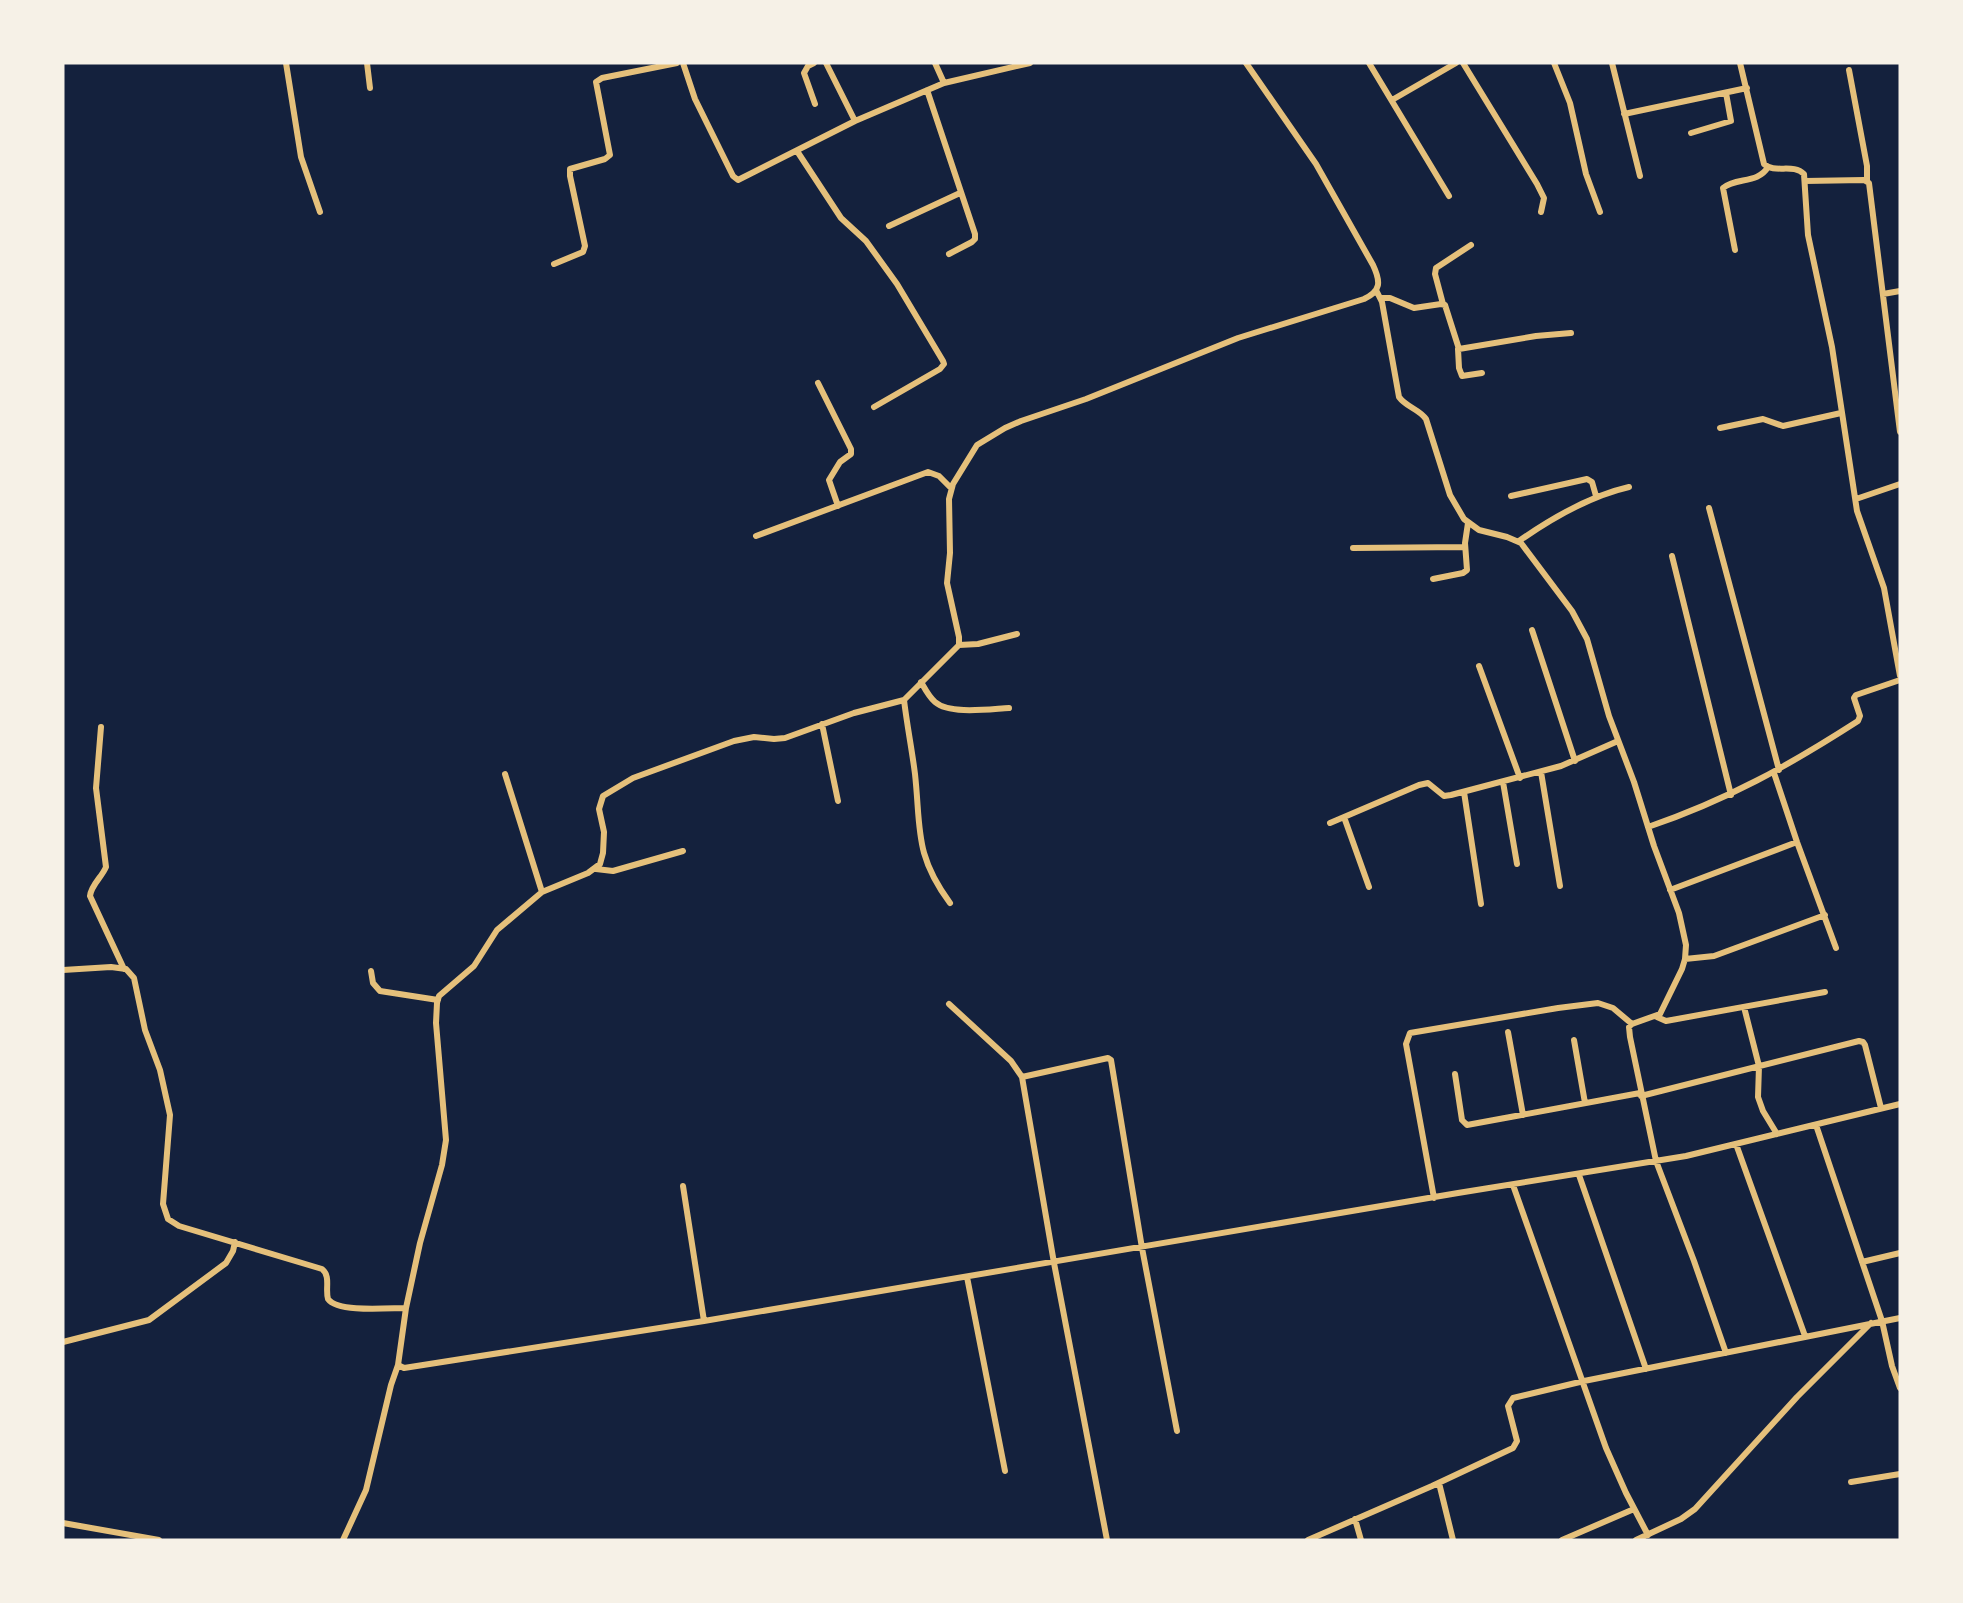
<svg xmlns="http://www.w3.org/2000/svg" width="1963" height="1603" viewBox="0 0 1963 1603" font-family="'Source Sans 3',sans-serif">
<rect width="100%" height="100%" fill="#14213d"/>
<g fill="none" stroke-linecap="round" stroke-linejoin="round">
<!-- minor -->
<path stroke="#e5c07b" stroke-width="6" d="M286 63 301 157 320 212
M367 63 370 88
M683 63 695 99 733 176 738 180 855 121 944 83 1030 63
M814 63 808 66 804 73 815 104
M826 63 855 121
M935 63 944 83
M1246 63 1316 164 1373 265C1381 282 1381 291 1364 299L1238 338 1086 399 1021 421 1005 428 977 445 953 484 949 499 950 553 947 583 959 637V645L904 700 854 713 785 738 774 739 754 737 734 741 633 778 603 796 599 809 604 832 603 853 600 864 588 873 542 892 497 930 474 966 439 996 437 1003 436 1023 446 1140 442 1165 420 1243 406 1308 398 1365 404 1368 704 1321 1458 1193 1686 1156 1900 1104
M1369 63 1449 196
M1463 63 1537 184 1544 198 1541 212
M1554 63 1570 103 1586 174 1600 212
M1612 63 1640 176
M1740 63 1764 164C1775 174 1793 163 1804 174L1808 235 1832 347 1857 511 1884 588 1900 676
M1849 70 1867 166V181
M927 90 975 234V239L972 242 949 254
M1392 100 1456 63
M1624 114 1747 88
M1691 133 1731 121 1726 93
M797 151 841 218 866 241 897 284 943 361 944 364 940 369 874 407
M1805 181 1864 180 1869 183 1900 432
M889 226 960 193
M1735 250 1723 188C1736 177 1758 184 1768 167
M554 264 583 252 585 246 570 176V169L605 159 610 155 596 82 602 78 677 63
M1376 290 1382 302 1399 397C1406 407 1419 409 1426 419L1450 495 1464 519 1479 530 1507 537 1521 543 1572 611 1587 639 1609 716 1634 782 1654 846 1679 913 1686 945 1685 959 1682 969 1660 1014 1632 1024 1629 1027 1630 1037 1656 1161 1694 1261 1726 1353
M1883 294 1900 291
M1381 298H1390L1414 308 1441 304 1445 305 1459 349 1536 336 1571 333
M1443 304 1435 274 1436 268 1471 245
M1458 349 1459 368 1462 376 1482 373
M818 383 851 449V454L840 462 829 480 838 506
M1720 428 1763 419 1783 426 1841 413
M1511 496 1587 479 1592 482 1596 496
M1856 499 1900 484
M1709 508 1779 770
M756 536 928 472 939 476 951 488
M1519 541C1552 518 1589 496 1629 487
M1353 548 1465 547
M1672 556 1731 795
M1433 579 1463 573 1467 570 1465 543 1468 523
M1532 630 1575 761
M959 645 978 644 1017 634
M1479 666 1520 778
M921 682C925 689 929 697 935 702 950 715 990 709 1009 708
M904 700C907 725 912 750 915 774 921 829 914 854 950 903
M822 724 838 801
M101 727 96 788 106 867C102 877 91 885 90 896L124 969
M1541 772 1560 886
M1774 773 1797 842 1836 948
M505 774 542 892
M1503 782 1517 864
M1464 792 1481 904
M1344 817 1369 887
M1330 823 1419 785 1428 783 1444 796 1451 795 1561 766 1618 741
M1648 827C1727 800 1788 766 1858 721L1860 716 1854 698 1856 695 1900 680
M596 869 613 871 683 851
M1670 890 1797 842
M1685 959 1714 956 1825 915
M63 970 111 967 126 969 134 978 145 1030 160 1070 170 1115 163 1204 168 1219 179 1226 322 1269C331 1276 325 1289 328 1299 338 1313 389 1308 406 1308
M371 971 373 983 380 991 438 1000
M949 1004 1011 1061 1022 1077 1054 1263 1107 1540
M1744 1007 1759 1066 1758 1097 1763 1111 1777 1134
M1657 1017 1666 1021 1825 992
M1508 1032 1523 1115
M1574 1040 1585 1103
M1455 1074 1462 1120 1467 1125 1640 1093
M1022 1077 1108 1058 1111 1060 1142 1248 1177 1431
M1641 1096 1859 1041 1863 1042 1865 1045 1881 1108
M1816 1125 1882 1321 1892 1366 1900 1388
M1736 1144 1805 1336
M1579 1175 1646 1369
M1513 1185 1606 1448 1626 1493 1648 1535
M683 1186 704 1321
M1434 1198 1406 1044 1410 1033 1558 1008 1598 1003 1613 1008 1632 1024
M1862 1262 1900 1253
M967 1277 1005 1471
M63 1342 149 1320 226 1263 233 1251 235 1242
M1851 1482 1900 1474
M1439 1483 1453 1540
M1355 1519 1361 1540
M63 1523 159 1540
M343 1540 366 1490 391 1385 398 1365
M1308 1540 1432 1486 1513 1448 1517 1441 1508 1406 1513 1398 1584 1381 1900 1318
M1562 1540 1634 1509
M1636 1540 1681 1519 1695 1509 1797 1397 1871 1323"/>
</g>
<!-- border -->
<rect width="1963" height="1603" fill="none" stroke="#f6f1e7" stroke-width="129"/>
</svg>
